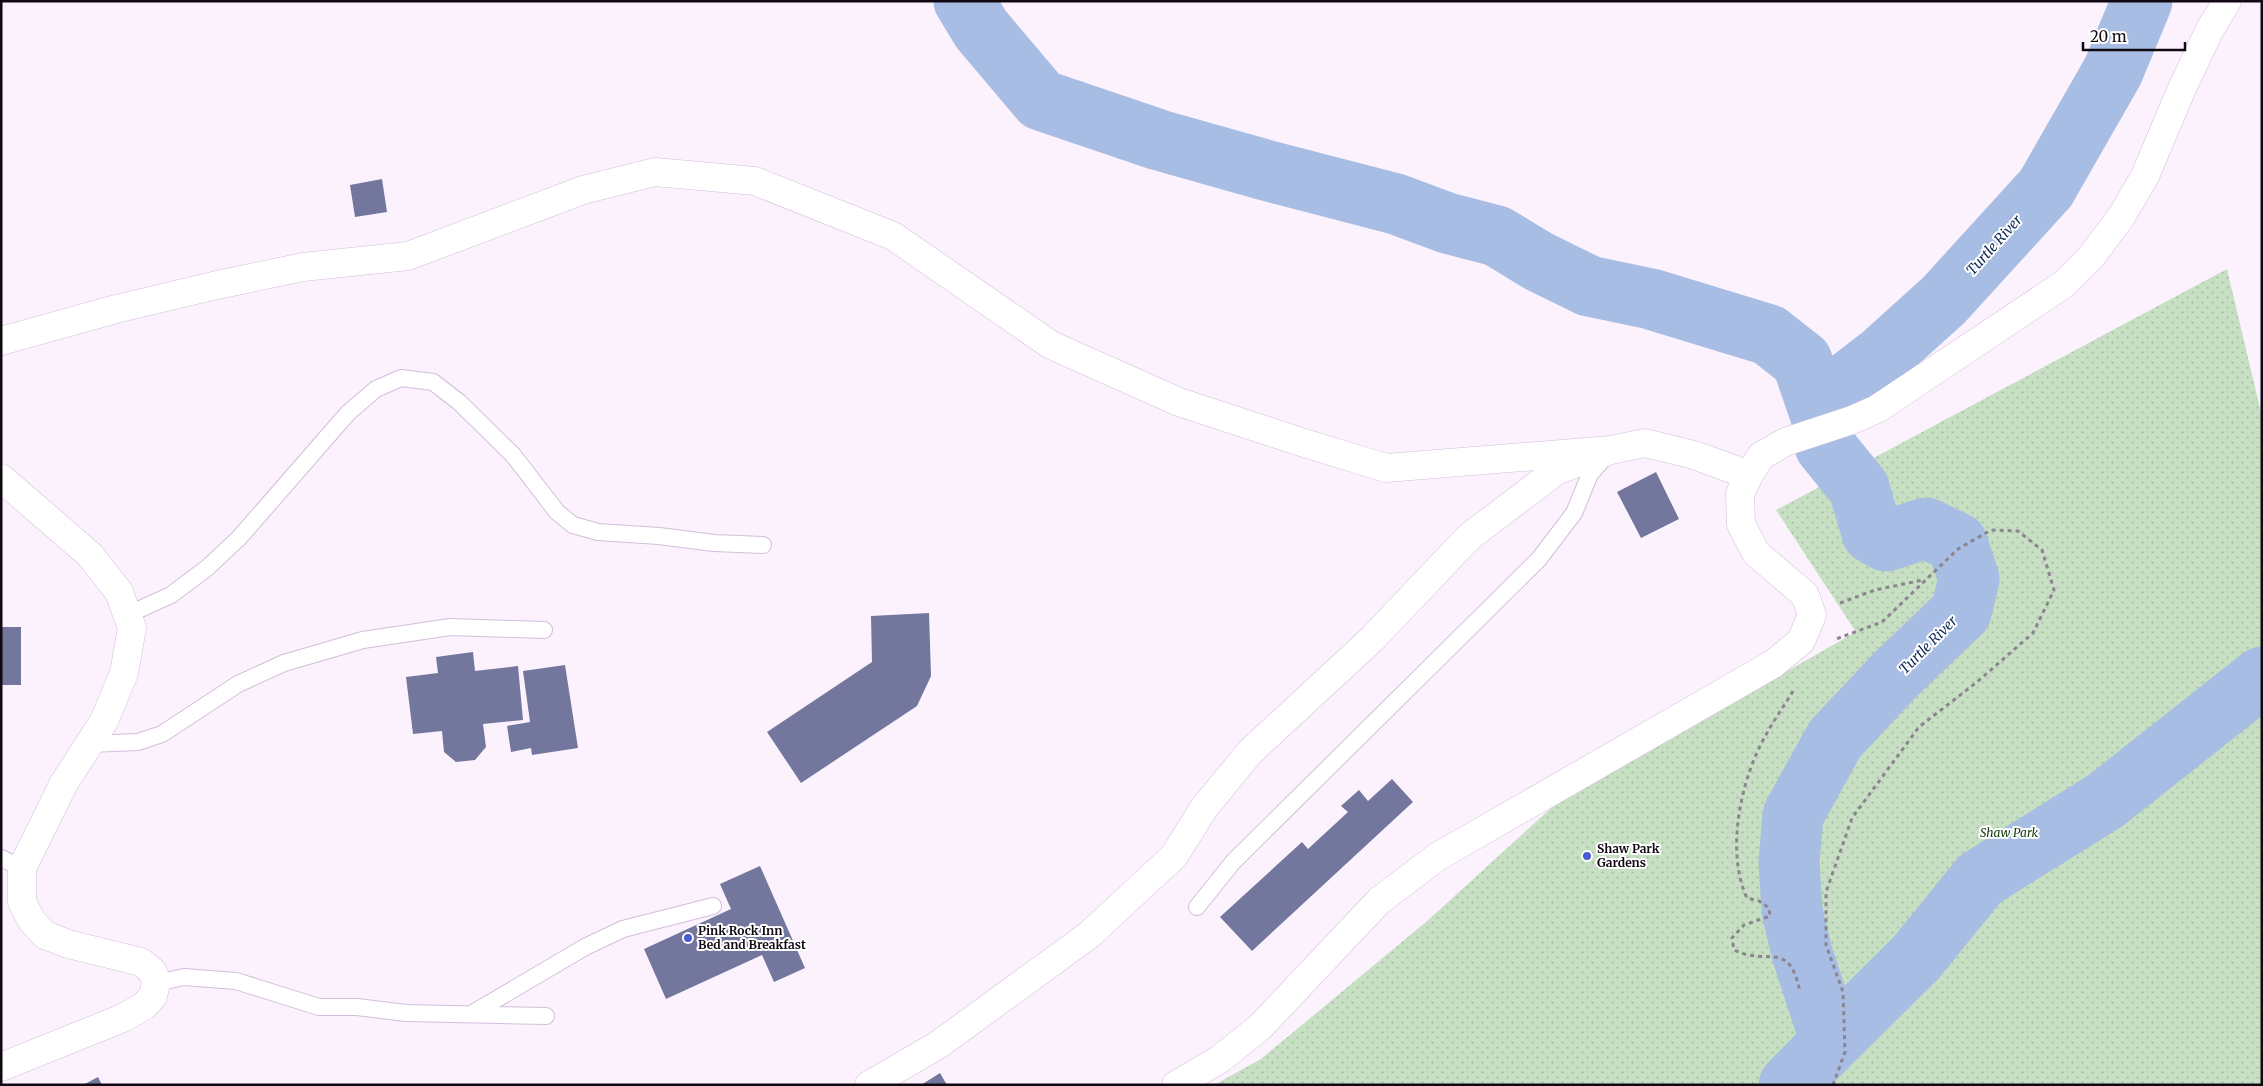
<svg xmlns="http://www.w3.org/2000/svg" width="2263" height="1086" viewBox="0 0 2263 1086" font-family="Merriweather,serif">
<defs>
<pattern id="park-dots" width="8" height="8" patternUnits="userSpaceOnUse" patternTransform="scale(1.25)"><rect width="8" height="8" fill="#c7e0c3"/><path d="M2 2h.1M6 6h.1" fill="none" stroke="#aabfa6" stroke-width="1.8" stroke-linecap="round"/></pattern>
</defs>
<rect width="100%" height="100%" fill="#fbf2fd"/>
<!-- park -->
<path fill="url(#park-dots)" d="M2227 269 2262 417V1085H1214L1261 1059 1426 922 1560 800 1856 632 1776 510Z"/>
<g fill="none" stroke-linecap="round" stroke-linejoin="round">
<!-- river -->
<path stroke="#a7bde3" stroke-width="61" d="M964 1 981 29 1041 100 1159 140 1265 170 1396 204 1447 223 1497 236 1538 261 1589 286 1651 299 1769 335 1802 361 1823 422
M1831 1042 1916 958 1980 879 2105 801 2262 677
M1789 1085 1831 1042 1802 953 1792 911 1789 862 1793 815 1835 739 1896 674 1961 612 1969 579 1957 543 1926 528 1886 541 1872 533 1859 488 1825 446 1823 422 1838 390 1882 356 1944 300 2046 188 2113 71 2142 1"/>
</g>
<!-- building -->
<path fill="#73769d" d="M382 179 387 212 355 217 350 185Z
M1656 472 1679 519 1641 538 1617 492Z
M929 613 931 676 917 706 801 783 767 732 872 662 871 616Z
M1 627H21V685H1Z
M473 652 475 671 518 666 523 720 483 724 486 747 475 760 456 762 444 752 442 731 413 734 406 677 438 673 436 657Z
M565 665 578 748 532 755 531 748 511 752 507 726 530 722 523 671Z
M1392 779 1413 802 1252 951 1220 917 1302 842 1308 849 1348 812 1341 806 1359 790 1368 801Z
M760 866 805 968 774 982 762 955 666 999 644 949 731 909 720 884Z
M940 1073 947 1085H921Z
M98 1077 102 1085H83Z"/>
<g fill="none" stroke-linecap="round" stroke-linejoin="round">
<defs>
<path id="lane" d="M127 615 171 595 207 568 239 538 348 413 376 389 401 378 433 382 459 402 513 455 557 512 573 525 598 532 659 536 714 543 763 545
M89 744 138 742 162 734 238 684 284 663 363 640 450 627 544 630
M1 858 22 868
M1197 907 1233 862 1539 559 1574 513 1590 474 1606 456
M156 983 184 977 236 981 319 1007H357L406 1013 546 1016
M473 1013 585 947 623 929 713 906"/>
<path id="street" d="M1 341 116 309 217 285 303 267 408 256 583 190 655 172 755 181 893 236 1051 345 1179 402 1301 442 1386 468 1611 450
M1 478 90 555 119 592 132 628 124 673 104 721 64 783 22 868V902L32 921 45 935 68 944 141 962 153 972 156 983 153 996 144 1006 123 1018 1 1067
M869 1085 938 1045 1089 935 1174 856 1204 808 1250 752 1373 638 1469 537 1556 471 1611 450 1645 443 1694 455 1749 475
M1176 1085 1220 1059 1260 1027 1379 901 1437 857 1773 664 1801 641 1812 615 1805 595 1756 553 1741 524 1740 494 1749 475 1761 456 1785 442 1852 420 1877 409 2064 284 2091 257 2121 217 2145 176 2180 93 2209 31 2227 1"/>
</defs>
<!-- lane casing -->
<use href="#lane" stroke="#d3beda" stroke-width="18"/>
<!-- street casing -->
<use href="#street" stroke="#d3beda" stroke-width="29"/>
<!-- path -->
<path stroke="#8c848e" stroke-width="3" stroke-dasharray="4 4" stroke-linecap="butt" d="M1840 603 1875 590 1923 580
M1793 691C1785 705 1775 718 1767 733 1741 777 1725 851 1747 898L1759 901 1769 908 1770 916 1744 925 1732 938 1734 950C1768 967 1789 938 1800 992
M1833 1085 1845 1052 1843 992 1826 945V892L1852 818 1919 727 1977 682 2033 633 2054 590 2042 550 2018 531 1991 530 1958 549 1882 622 1836 639"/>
<!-- lane -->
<use href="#lane" stroke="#fff" stroke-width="16"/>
<!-- street -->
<use href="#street" stroke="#fff" stroke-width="28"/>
</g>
<!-- markers -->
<g fill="#4b5bd0" stroke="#fff" stroke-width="2">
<circle cx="1587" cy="856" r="5"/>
<circle cx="688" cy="938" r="5"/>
</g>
<g text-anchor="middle" stroke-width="4" stroke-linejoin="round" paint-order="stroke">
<!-- park labels -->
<g font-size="12" font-style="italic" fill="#103b0b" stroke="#fff">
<text x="2009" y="837">Shaw Park</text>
</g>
<!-- poi labels -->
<g font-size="12" font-weight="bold" fill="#100912" stroke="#fff" text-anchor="start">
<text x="1597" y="853">Shaw Park<tspan x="1597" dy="14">Gardens</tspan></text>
<text x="698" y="935">Pink Rock Inn<tspan x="698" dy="14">Bed and Breakfast</tspan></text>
</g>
<!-- water labels -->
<g font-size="14" font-style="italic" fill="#0e2755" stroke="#fff">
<text transform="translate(1994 245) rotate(-48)" y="5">Turtle River</text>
<text transform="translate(1928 645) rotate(-45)" y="5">Turtle River</text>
</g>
</g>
<!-- border -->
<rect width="2263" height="1086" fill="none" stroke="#100912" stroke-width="5"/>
<!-- scale -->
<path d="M2083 42v8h102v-8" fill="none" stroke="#100912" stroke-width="2.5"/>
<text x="2090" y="42" font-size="15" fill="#100912" stroke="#ffffff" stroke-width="4" paint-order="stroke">20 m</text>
</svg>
